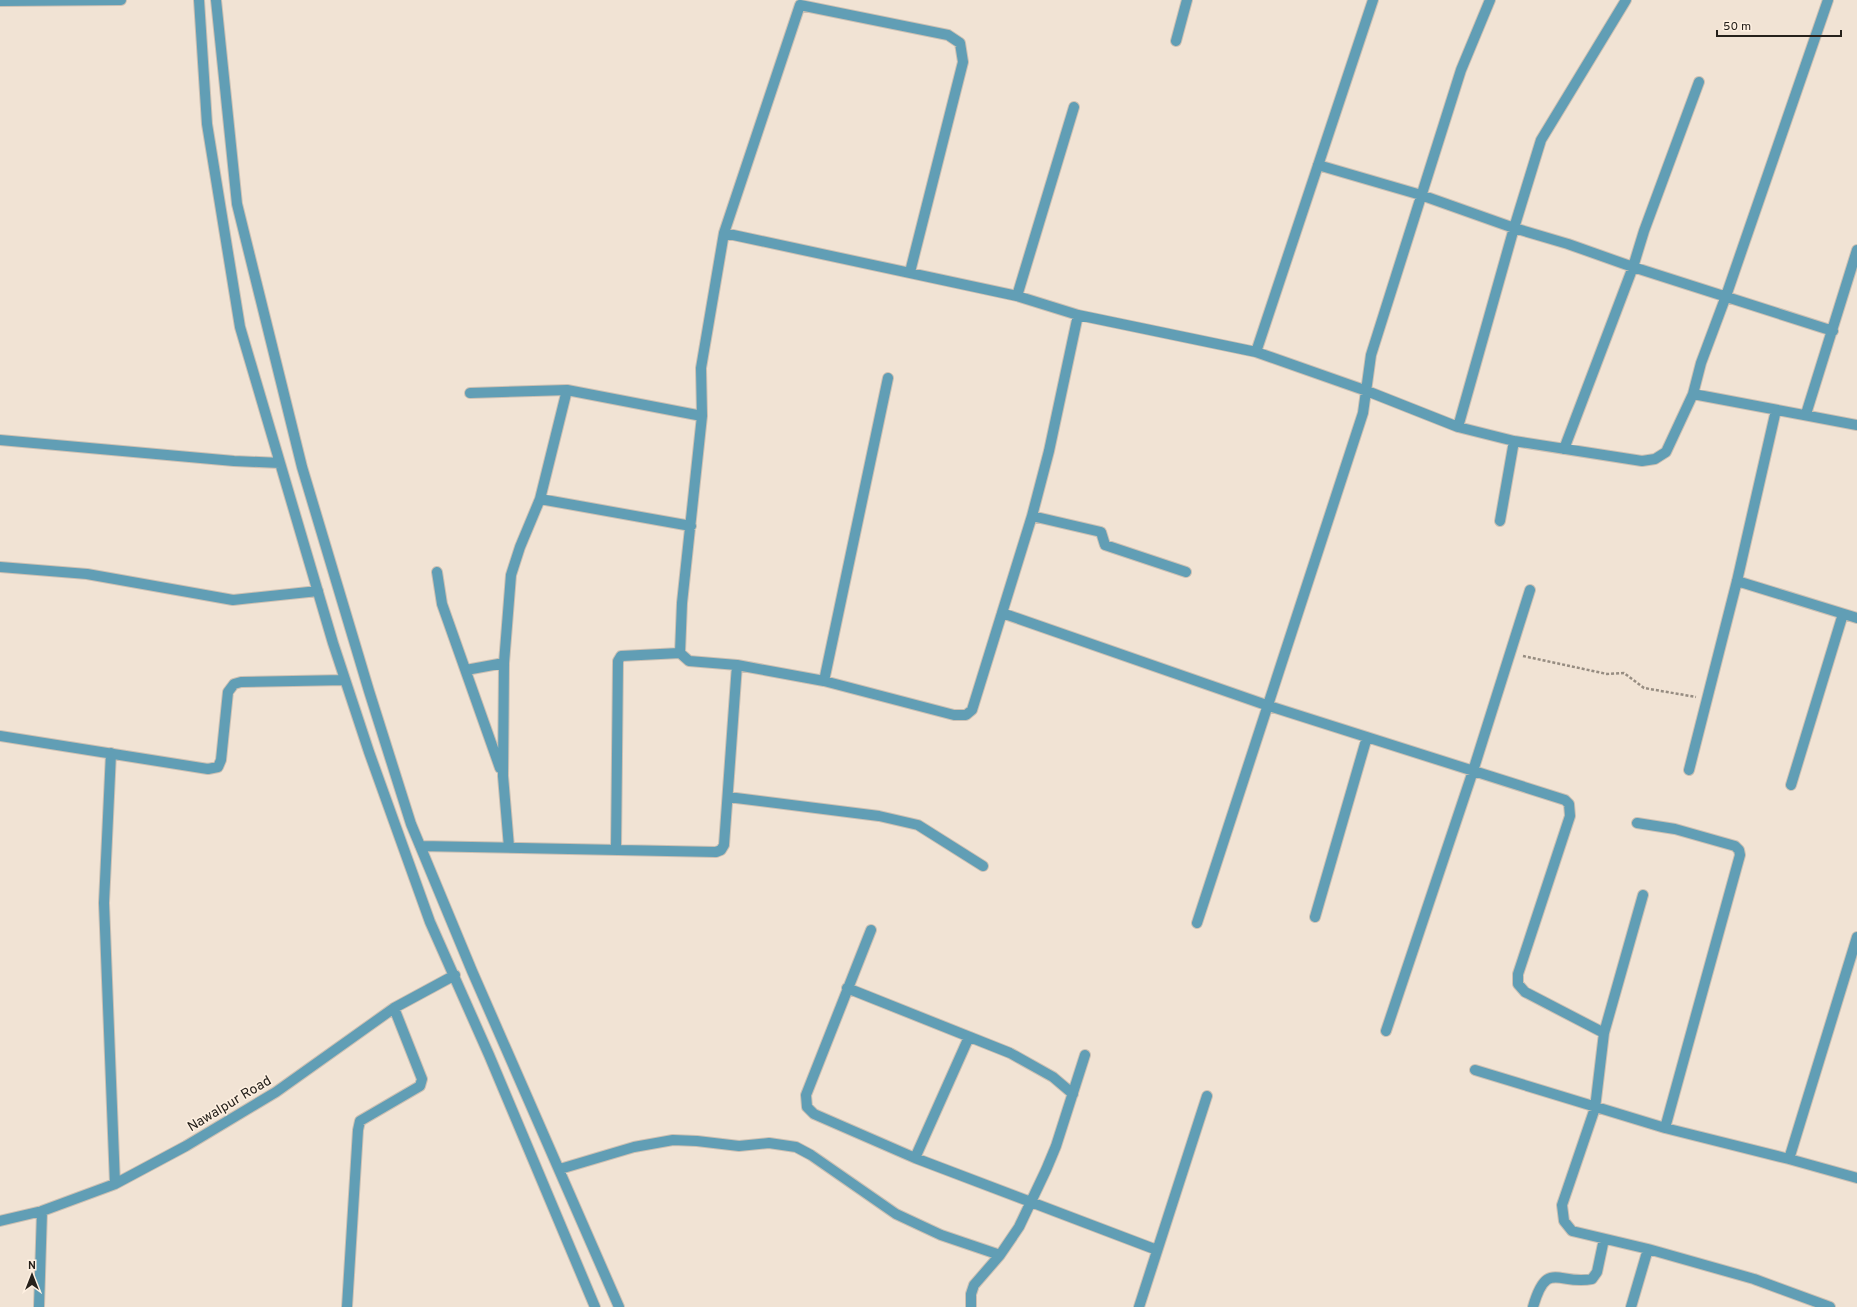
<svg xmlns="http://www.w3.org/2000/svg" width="1857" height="1307" viewBox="0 0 1857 1307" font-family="Overpass,sans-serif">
<rect width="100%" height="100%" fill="#f1e3d4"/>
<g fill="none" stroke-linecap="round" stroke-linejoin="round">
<defs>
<path id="minor" d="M199 0 207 124 240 327 333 643 369 752 430 922 489 1055 595 1307
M216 0 237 204 302 467 369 691 411 824 472 971 619 1307
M0 1 121 0
M1176 41 1187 0
M1318 165 1421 195 1514 228 1568 244 1633 267 1833 331
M724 233 800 5 948 35 960 43 963 62 910 272
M1017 296 1074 107
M1078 315 1256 352 1367 391 1458 427 1514 441 1642 461 1655 459 1666 452 1693 394 1857 425
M1256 352 1373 0
M470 393 567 390 702 416
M1693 394 1701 363 1726 296 1828 0
M1806 414 1857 250
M1458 427 1514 228 1541 140 1626 0
M0 440 234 461 280 463
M1564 449 1633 267 1644 231 1699 82
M540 499 691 526
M1032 516 1101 532 1105 545 1186 572
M1500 521 1514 441
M0 567 87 574 233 600 318 591
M437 572 442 604 500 768
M1737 581 1857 618
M1002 613 1269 706 1565 800 1569 804 1570 816 1518 974V984L1525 992 1604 1033 1595 1108 1562 1205 1564 1221 1572 1231 1648 1249 1754 1279 1830 1307
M504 663 511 575 520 547 540 499 567 390
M466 670 504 663 503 776 509 847
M824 681 888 378
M0 736 208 769 218 767 221 760 228 692 234 684 241 682 345 680
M111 753 104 903 115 1184
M1689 770 1737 581 1776 410
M1791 785 1843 614
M728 797 879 816 918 825 983 866
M1637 823 1675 829 1735 846 1739 850 1740 855 1665 1128
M420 846 716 852 721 850 724 845 737 665 824 681 954 715H966L972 710 1032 516 1049 451 1078 315 1017 296 724 233 701 368 702 416 682 603 680 653 689 661 737 665
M616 850 618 661 621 656 680 653
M1315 917 1367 737
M1197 923 1363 413 1371 355 1461 70 1490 0
M871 930 806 1095 807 1107 814 1114 915 1158 1157 1250
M847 988 1010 1053 1053 1077 1073 1094
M1386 1031 1473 771 1530 590
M1604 1033 1643 895
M1475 1070 1665 1128 1789 1159 1857 1178
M915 1158 969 1037
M1789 1159 1857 937
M560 1169 634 1147 673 1140 697 1141 739 1146 769 1143 796 1147 811 1155 896 1214 941 1235 1000 1255
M0 1221 42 1211 115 1184 186 1146 276 1092 394 1008 455 975
M39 1307 42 1211
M347 1307 358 1130 360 1121 420 1086 422 1079 394 1008
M971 1307V1294L974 1285 1000 1255 1019 1227 1046 1170 1056 1146 1085 1055
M1139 1307 1207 1096
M1533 1307C1547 1258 1559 1286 1592 1279L1597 1272 1604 1239
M1631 1307 1648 1249"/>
</defs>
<!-- minor casing -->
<use href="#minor" stroke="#ccc0b3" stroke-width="12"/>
<!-- path -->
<path stroke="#968c81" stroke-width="2.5" stroke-dasharray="3 2" stroke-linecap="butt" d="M1523 656 1607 674 1624 673 1644 688 1696 697"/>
<!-- minor -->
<use href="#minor" stroke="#619eb5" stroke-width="10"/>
</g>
<g text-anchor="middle" stroke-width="3" stroke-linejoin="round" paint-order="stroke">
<!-- street labels -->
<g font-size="14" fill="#26211b" stroke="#fef0e1">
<text transform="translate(229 1103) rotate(-31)" y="5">Nawalpur Road</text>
</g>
</g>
<!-- north arrow -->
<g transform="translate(32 1275)" stroke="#fef0e1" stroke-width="3" paint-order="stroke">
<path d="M0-3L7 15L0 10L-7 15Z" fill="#26211b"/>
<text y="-6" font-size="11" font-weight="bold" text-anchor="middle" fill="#26211b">N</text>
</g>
<!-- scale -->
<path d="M1717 30v6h124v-6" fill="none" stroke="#26211b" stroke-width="2"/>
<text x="1723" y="30" font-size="12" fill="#26211b" stroke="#fef0e1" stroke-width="3" paint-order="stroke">50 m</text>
</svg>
